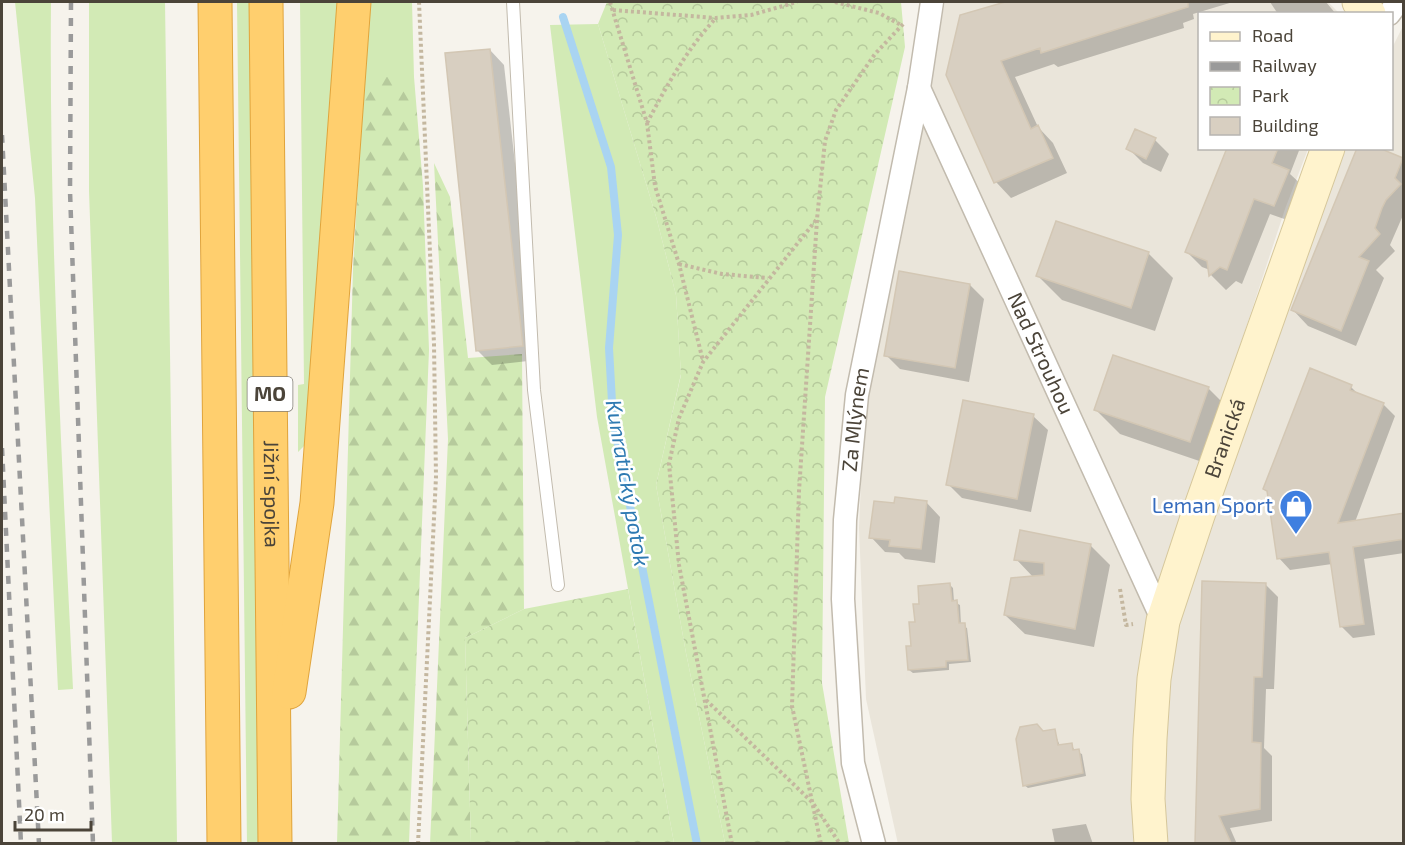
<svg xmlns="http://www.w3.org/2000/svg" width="1405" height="845" viewBox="0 0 1405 845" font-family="'Exo 2',sans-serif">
<defs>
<pattern id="forest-firs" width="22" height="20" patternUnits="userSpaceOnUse" patternTransform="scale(1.5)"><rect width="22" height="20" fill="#d2eab5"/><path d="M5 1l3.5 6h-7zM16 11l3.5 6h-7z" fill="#b6ca9c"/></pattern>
<pattern id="park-crowns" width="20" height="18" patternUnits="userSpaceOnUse" patternTransform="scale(1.5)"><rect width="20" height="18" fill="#d2eab5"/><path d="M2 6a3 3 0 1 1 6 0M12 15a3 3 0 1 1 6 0" fill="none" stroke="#b6ca9c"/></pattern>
</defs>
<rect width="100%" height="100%" fill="#f6f3ec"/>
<!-- residential -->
<path fill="#eae5da" d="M945 2H1328L1339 13 1200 14V148L1308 149 1285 209 1151 617 1136 689 1133 843 898 844 866 699 859 528 863 437 876 348Z
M1403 26V843L1168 844 1164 783 1168 672 1182 602 1331 177 1345 149 1392 148V48Z"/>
<!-- grass -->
<path fill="#d2eab5" d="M15 2H51C49 231 62 460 73 689L58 690 35 198Z
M89 2H165L177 843H112L89 191Z
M237 2H249L260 844 247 843Z
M300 2H339L305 445 298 452V385L304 384Z
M371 2H412L414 77H364Z
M598 24 657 220 676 295 681 374 656 485 686 653 725 843H674L597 417 550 25Z"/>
<!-- forest -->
<path fill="url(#forest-firs)" d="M364 77H414L423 186 429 350 409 843 337 844 353 269Z
M434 163 450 197 468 358 522 354 524 609 465 638 471 843 430 844 448 439Z"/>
<!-- park -->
<path fill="url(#park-crowns)" d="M607 2H901L905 47 825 397 822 683 849 843H725L686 653 656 485 681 375 676 295 657 220 598 24Z
M628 589 674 843H471L465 638 524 609Z"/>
<!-- shadow -->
<path fill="#0003" d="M1008 2H1233L1193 14 1194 19 1183 23 1184 28 1058 67 1054 64 1015 77 1038 127 1053 143 1067 173 1011 198 996 182 947 75 961 17Z
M1270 2H1326L1336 14H1278Z
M490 50 504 65 537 360 492 365 478 351Z
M1155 140 1169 154 1161 172 1143 163 1128 148Z
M1229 148H1300L1290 174 1304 187 1290 221 1270 214 1242 284 1236 281 1226 290 1211 275 1210 270 1202 267 1187 252Z
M1402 160 1404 213 1390 245 1395 251 1376 270 1384 278 1356 346 1308 326 1293 310Z
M1057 223 1149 254 1173 278 1155 331 1062 300 1038 276Z
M970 285 984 299 969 382 900 369 886 355Z
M1351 387 1359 395 1383 404 1395 416 1355 522 1404 514V553L1364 559 1375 635 1353 638 1341 626 1332 564 1290 570 1279 558 1269 493 1265 489Z
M1208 388 1232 412 1214 466 1120 434 1096 410Z
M1033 416 1048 430 1031 512 962 498 948 484Z
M926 502 940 517 935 563 905 559 899 553 885 552 871 537 896 505Z
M1090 545 1110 565 1094 647 1025 634 1005 615 1034 578 1016 559Z
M1204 582 1265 584 1278 597 1274 689H1266L1264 748 1272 756V821L1230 828 1237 844H1198Z
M950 585 953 588 954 602 960 605 961 625 967 628 971 662 949 664V670L913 673 909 670 921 605Z
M1403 590H1404V637L1402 635Z
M1054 731 1060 746 1071 744 1075 751 1082 754 1086 776 1028 788 1024 785 1043 732Z
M1086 824 1093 844H1055L1052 829Z"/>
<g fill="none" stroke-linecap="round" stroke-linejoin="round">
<!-- stream -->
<path stroke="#a9d4f2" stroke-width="8" d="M563 17 611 167 618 235 609 348 613 420 697 844"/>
</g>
<!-- building -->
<path fill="#d8cfc1" stroke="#d3c7b4" stroke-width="1.5" d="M1005 2H1188V7L1041 53 1040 48 1001 61 1031 129 1038 125 1053 158 994 183 946 75 960 15Z
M490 49 523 346 476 351 445 53Z
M1135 129 1156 138 1146 159 1126 149Z
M1227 148H1278L1272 163 1289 170 1274 206 1254 199 1227 270 1220 267 1209 276 1207 261 1185 252Z
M1357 148H1379L1403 158 1395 178 1401 184 1386 200 1382 208 1375 228 1380 234 1359 257 1369 261 1341 331 1291 310Z
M1056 221 1149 252 1131 308 1036 276Z
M899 271 970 284 955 368 884 356Z
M1113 355 1209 387 1190 442 1094 410Z
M1310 368 1352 385 1350 390 1384 403 1338 523 1404 513V539L1353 547 1364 624 1340 627 1329 552 1277 559 1267 491 1263 489Z
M963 400 1034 414 1017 499 946 485Z
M895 497 927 501 921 549 889 546 890 540 869 538 874 501 894 503Z
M1020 530 1091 544 1075 629 1004 615 1011 578 1044 575V563L1014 560Z
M1202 581 1266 583 1262 677H1254L1252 742 1261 743 1260 809 1219 816 1231 843H1195Z
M950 583 952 601 957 600 959 623H965L968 660 946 661V667L908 670 906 646H911L909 622H915L913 604H919L918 586Z
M1037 724 1043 731 1055 729 1058 745 1072 743 1073 750 1079 749 1083 773 1023 786 1016 739 1020 727Z"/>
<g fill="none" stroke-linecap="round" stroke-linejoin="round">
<defs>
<path id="lane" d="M513 2 534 390 558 585"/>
<g id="street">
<path d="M1389 14 1398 2"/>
<path id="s1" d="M919 88 1163 621"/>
<path id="s2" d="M874 844 853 763 843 599 845 520 857 395 919 88 932 2"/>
</g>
<g id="secondary">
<path d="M1359 2 1369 14"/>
<path id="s3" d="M1151 844 1148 799 1150 739 1154 679 1163 621 1198 515 1328 148"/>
</g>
<g id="highway">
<path d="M215 2 224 844"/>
<path id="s4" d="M266 2 275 844"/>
<path d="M289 692 317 503 354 2"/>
</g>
</defs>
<!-- lane casing -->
<use href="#lane" stroke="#c2bbae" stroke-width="14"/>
<!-- street casing -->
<use href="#street" stroke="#c2bbae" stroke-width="25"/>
<!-- secondary casing -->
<use href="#secondary" stroke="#d6c79b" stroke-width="35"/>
<!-- highway casing -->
<use href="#highway" stroke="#e0a43c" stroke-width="35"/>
<!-- path -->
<path stroke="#c4b79f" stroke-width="4" stroke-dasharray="3 3" stroke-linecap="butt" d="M610 2 647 123 655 186 679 264 703 361
M835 2 879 13 901 25
M613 10 716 18 751 15 797 2
M647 123C667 85 687 49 716 18
M817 220 799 491 792 706 821 844
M679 264 722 274 768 278
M1120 589 1126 625 1133 624
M706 700 813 803 840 844
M418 844 436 477 434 344 419 2
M732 844 679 565 669 464 679 418 703 362 817 219 825 141 836 110 875 54 905 22"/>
<!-- lane -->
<use href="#lane" stroke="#fff" stroke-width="12"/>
<!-- street -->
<use href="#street" stroke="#fff" stroke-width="22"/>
<!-- secondary -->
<use href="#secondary" stroke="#fff3cd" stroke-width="33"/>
<!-- highway -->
<use href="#highway" stroke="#ffcf6e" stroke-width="33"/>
<!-- rail -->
<path stroke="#9a9a9a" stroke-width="4.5" stroke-dasharray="8 8" stroke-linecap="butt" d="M71 2 70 191 93 844
M2 135 39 844
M2 448 21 844"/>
</g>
<!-- icons -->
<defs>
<symbol id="shop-pin" viewBox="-11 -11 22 30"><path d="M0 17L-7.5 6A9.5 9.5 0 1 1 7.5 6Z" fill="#3f7fe0" stroke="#fff"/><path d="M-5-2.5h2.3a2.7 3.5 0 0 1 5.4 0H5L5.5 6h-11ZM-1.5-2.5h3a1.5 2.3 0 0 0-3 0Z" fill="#fff"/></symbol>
</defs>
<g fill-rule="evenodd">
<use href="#shop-pin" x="1277" y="487" width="38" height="52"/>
</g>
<g text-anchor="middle" stroke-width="5" stroke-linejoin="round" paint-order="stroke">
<!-- shield labels -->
<rect fill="#fff" stroke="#817c74" stroke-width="1.5" x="247.5" y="377" width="45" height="34" rx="4.5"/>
<g font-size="20" font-weight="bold" fill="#4b4439">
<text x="270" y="401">MO</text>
</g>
<!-- street labels -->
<g font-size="21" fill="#4b4439" stroke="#fff">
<text dy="7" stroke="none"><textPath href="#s1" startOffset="292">Nad Strouhou</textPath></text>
<text dy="7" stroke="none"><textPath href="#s2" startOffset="428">Za Mlýnem</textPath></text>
<text dy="7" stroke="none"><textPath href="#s3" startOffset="417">Branická</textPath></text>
<text dy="7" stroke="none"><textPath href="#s4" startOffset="492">Jižní spojka</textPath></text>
</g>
<!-- shop labels -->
<g font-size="21" fill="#366cbe" stroke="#fff" text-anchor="end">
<text x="1273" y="513">Leman Sport</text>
</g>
<!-- water labels -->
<g font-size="22" font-style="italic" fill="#2e7ab2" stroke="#fff">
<text transform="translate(628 483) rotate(80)" y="8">Kunratický potok</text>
</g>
</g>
<!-- border -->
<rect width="1405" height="845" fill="none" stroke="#4b4439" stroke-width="6"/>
<!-- legend -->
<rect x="1198" y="12" width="195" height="138" fill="#ffffff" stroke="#b7b4b0" stroke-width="1.5"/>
<rect x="1210" y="32" width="30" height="9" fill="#fff3cd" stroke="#b7b4b0" stroke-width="1.5"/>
<text x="1252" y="42" font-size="18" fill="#4b4439">Road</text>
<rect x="1210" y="62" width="30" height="9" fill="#9a9a9a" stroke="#b7b4b0" stroke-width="1.5"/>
<text x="1252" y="72" font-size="18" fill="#4b4439">Railway</text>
<rect x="1210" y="87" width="30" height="18" fill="url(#park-crowns)" stroke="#b7b4b0" stroke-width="1.5"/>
<text x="1252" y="102" font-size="18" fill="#4b4439">Park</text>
<rect x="1210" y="117" width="30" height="18" fill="#d8cfc1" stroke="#b7b4b0" stroke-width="1.5"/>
<text x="1252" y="132" font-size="18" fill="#4b4439">Building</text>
<!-- scale -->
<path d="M15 821v9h76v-9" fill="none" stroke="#4b4439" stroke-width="3"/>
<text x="24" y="821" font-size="18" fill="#4b4439" stroke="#ffffff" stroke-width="4.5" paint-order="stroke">20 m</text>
</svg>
